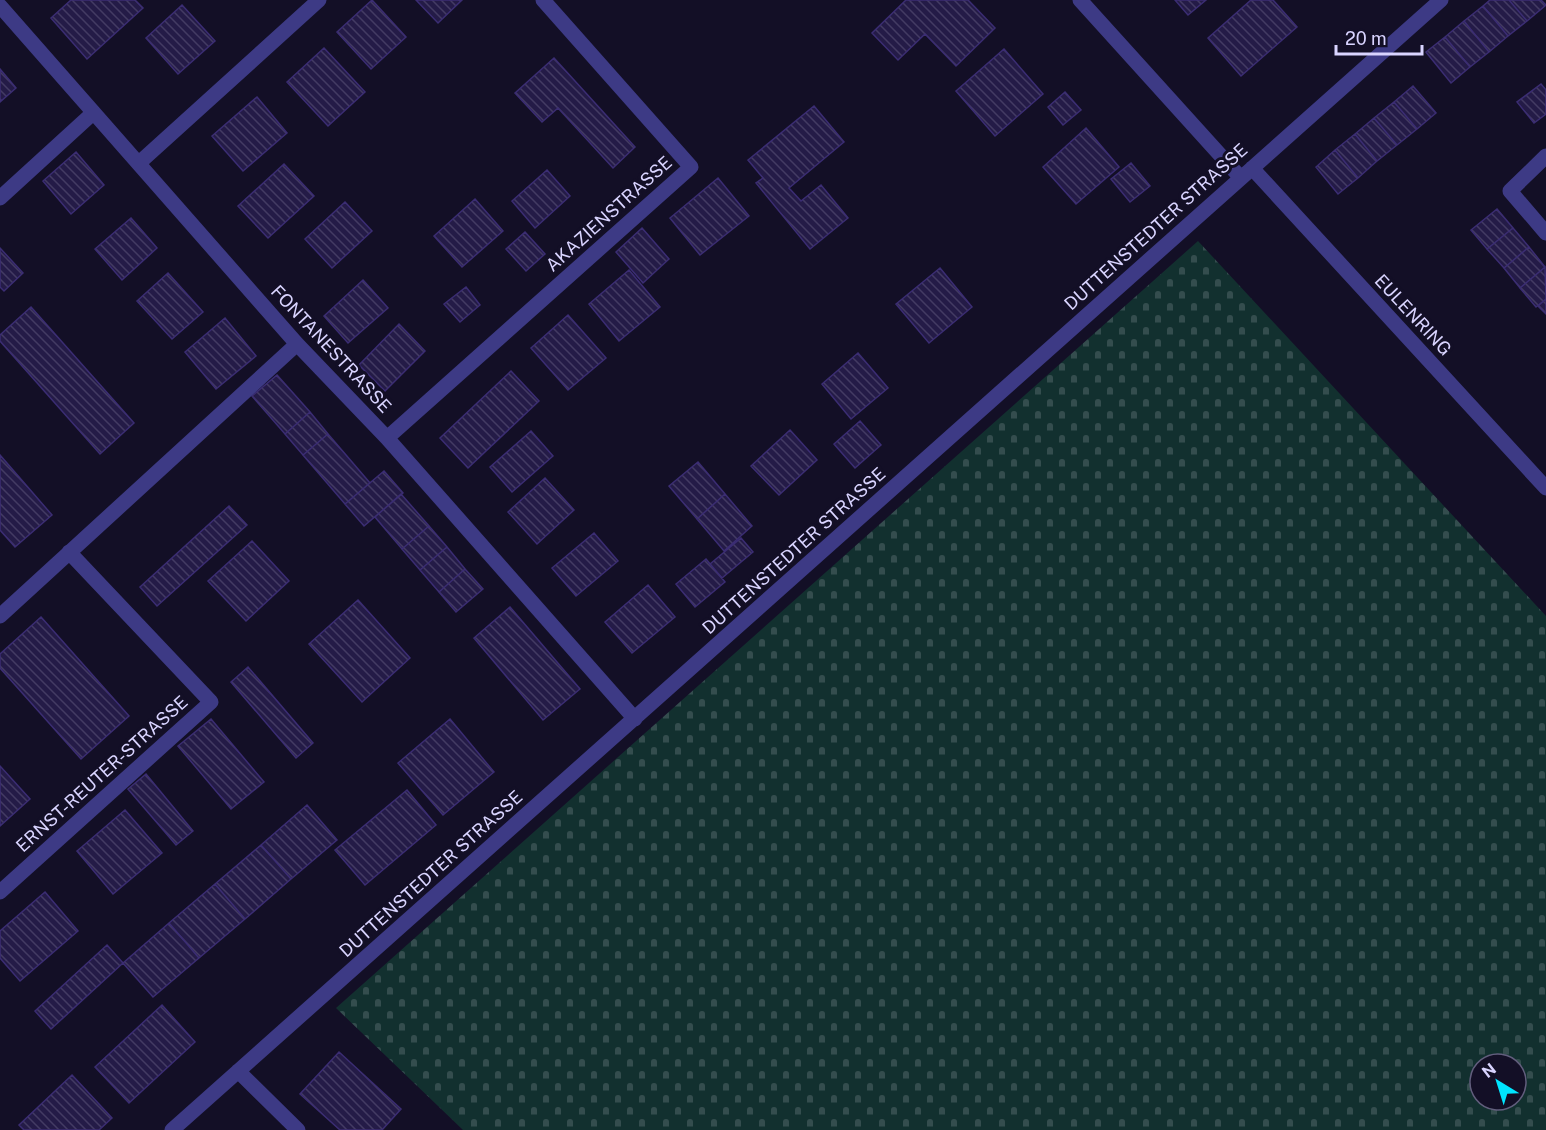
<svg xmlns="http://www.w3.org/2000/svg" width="1546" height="1130" viewBox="0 0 1546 1130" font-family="'Public Sans',sans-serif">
<defs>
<pattern id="cemetery-stones" width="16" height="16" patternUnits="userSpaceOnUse" patternTransform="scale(1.5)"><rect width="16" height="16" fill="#12302f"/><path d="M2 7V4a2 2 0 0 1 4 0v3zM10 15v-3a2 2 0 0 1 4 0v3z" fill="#344d4e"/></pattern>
<pattern id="building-back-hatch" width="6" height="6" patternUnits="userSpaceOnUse" patternTransform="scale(1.5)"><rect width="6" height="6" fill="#241b47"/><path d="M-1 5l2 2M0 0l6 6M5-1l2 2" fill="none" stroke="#433b63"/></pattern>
</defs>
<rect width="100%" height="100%" fill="#130f26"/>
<!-- cemetery -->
<path fill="url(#cemetery-stones)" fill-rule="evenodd" d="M1198 241 1546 616V1130H463L336 1008ZM1480 1064H1516V1100H1480Z"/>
<!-- building -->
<path fill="url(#building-back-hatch)" stroke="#3b2d73" stroke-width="1.5" d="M71 0H135L143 8 87 59 51 18Z
M372 0 406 37 371 69 337 32Z
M416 0H462L438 23Z
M906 0H968L995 28 956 66 925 34 898 60 872 33Z
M1175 0H1206L1188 15Z
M1251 0H1273L1297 27 1241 76 1208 38Z
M1490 0H1509L1527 21 1508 36 1483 6Z
M1509 0H1541L1546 5 1527 21Z
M182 5 215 41 178 74 146 38Z
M1483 6 1508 36 1489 52 1464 21Z
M1464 21 1489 52 1470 67 1445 37Z
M1445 37 1470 67 1451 83 1426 52Z
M324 48 365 92 328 126 287 82Z
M1004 49 1043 94 995 136 956 91Z
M554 58 635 147 613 168 558 108 542 122 515 93Z
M0 69 16 88 0 102Z
M1541 84 1546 90V114L1534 123 1517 102Z
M1413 86 1436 113 1417 129 1394 102Z
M1065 92 1081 110 1063 125 1048 107Z
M257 97 287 133 243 171 212 136Z
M1394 102 1417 129 1397 145 1374 118Z
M814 106 844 142 789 188 801 201 821 185 848 218 810 249 756 183 763 178 748 160Z
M1374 118 1397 145 1377 161 1355 134Z
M1086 128 1119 167 1076 204 1043 167Z
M1355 134 1377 161 1358 178 1335 150Z
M1335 150 1358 178 1338 194 1316 167Z
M76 152 104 185 71 214 43 181Z
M1131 163 1150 186 1130 202 1111 179Z
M284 164 314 196 268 238 238 206Z
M547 170 570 196 535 228 512 201Z
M718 178 749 216 700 255 670 218Z
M475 199 503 231 462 267 434 236Z
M345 202 372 231 332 268 305 239Z
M1497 209 1513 228 1487 249 1471 230Z
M131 218 157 248 122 280 95 249Z
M642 228 669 259 643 283 616 252Z
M1513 228 1529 247 1504 268 1487 249Z
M525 232 545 254 526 271 506 249Z
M1529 247 1545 267 1520 288 1504 268Z
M0 248 23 273 4 291 0 287Z
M1545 267 1546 299 1536 307 1520 288Z
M940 268 972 307 929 343 896 304Z
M629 270 660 307 619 341 589 304Z
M168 273 203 312 172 339 137 301Z
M363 280 388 308 348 343 324 316Z
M466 287 480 305 460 322 444 304Z
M1546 299V314L1538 306Z
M31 307 134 423 100 454 0 341V335Z
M568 315 606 358 568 390 531 348Z
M225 318 256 356 216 389 185 352Z
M399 324 425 351 385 391 359 365Z
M858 353 888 388 851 419 822 384Z
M511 371 539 401 468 468 440 438Z
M277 375 310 412 285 434 252 396Z
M310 412 328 434 303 455 285 434Z
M860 421 881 445 855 468 834 444Z
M790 430 817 460 779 495 751 466Z
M531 431 553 456 512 492 490 467Z
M328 434 370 483 345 504 303 455Z
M0 455 52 515 15 547 0 530Z
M698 462 725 494 697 519 669 486Z
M384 471 403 493 364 526 345 504Z
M545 478 574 510 537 544 508 512Z
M401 494 429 526 402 549 375 517Z
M725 494 752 526 724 551 697 519Z
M229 506 247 525 157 606 140 587Z
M429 526 447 547 420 570 402 549Z
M594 533 618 561 576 596 552 568Z
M741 538 753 552 722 578 710 564Z
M252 541 289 581 246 621 208 581Z
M447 547 465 569 439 592 420 570Z
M706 559 725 582 695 607 676 584Z
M465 569 483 589 456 612 439 592Z
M648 585 675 617 632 653 605 622Z
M358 600 410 658 362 702 309 644Z
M510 607 580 689 543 720 474 638Z
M41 617 129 716 81 759 0 668V654Z
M248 667 313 743 296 758 231 682Z
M211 719 264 782 231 809 178 746Z
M450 719 494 772 443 815 398 763Z
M0 766 30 799 0 826Z
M146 774 193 831 176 845 128 789Z
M407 790 436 825 365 885 335 850Z
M307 805 337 840 291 879 261 845Z
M125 810 162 853 113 894 77 851Z
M261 845 291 879 245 919 215 884Z
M215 884 245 919 199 958 169 923Z
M45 892 78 931 20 981 0 958V931Z
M169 923 199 958 153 997 123 963Z
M107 945 123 963 51 1029 35 1011Z
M162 1005 195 1042 129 1103 95 1067Z
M339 1052 401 1109 382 1130H340L300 1094Z
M72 1075 112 1118 99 1130H24L19 1125Z"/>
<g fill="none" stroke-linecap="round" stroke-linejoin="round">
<!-- minor -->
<path stroke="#3d3a85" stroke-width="15" d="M1080 0 1241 178
M0 6 297 344 387 438 635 719
M1546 156 1510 191 1546 233
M139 163 319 0
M1252 168 1546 488
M0 198 93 113
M387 438 691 167 543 0
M0 616 297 344
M0 892 211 702 69 552
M238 1071 298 1130
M172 1130 1441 0"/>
</g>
<g text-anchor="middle" stroke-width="6" stroke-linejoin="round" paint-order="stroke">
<!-- street labels -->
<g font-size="18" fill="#d9d4ff" stroke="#130f26">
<text transform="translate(609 214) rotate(-42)" y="6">AKAZIENSTRASSE</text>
<text transform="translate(1156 227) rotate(-42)" y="6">DUTTENSTEDTER STRASSE</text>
<text transform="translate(1413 315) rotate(47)" y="6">EULENRING</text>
<text transform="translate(331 349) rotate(47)" y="6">FONTANESTRASSE</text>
<text transform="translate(794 551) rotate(-42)" y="6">DUTTENSTEDTER STRASSE</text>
<text transform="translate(102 774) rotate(-42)" y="6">ERNST-REUTER-STRASSE</text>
<text transform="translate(431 874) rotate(-42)" y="6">DUTTENSTEDTER STRASSE</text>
</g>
</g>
<!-- north arrow -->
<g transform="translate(1498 1082) rotate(322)"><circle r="28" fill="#130f26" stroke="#625e7d" stroke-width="1.5"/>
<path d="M0-4.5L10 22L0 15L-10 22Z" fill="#00e5ff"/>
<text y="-9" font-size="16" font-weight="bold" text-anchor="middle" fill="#d9d4ff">N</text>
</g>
<!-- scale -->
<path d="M1336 45v9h86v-9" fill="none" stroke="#d9d4ff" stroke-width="3"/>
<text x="1345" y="45" font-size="18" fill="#d9d4ff" stroke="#130f26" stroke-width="4.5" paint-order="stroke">20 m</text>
</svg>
